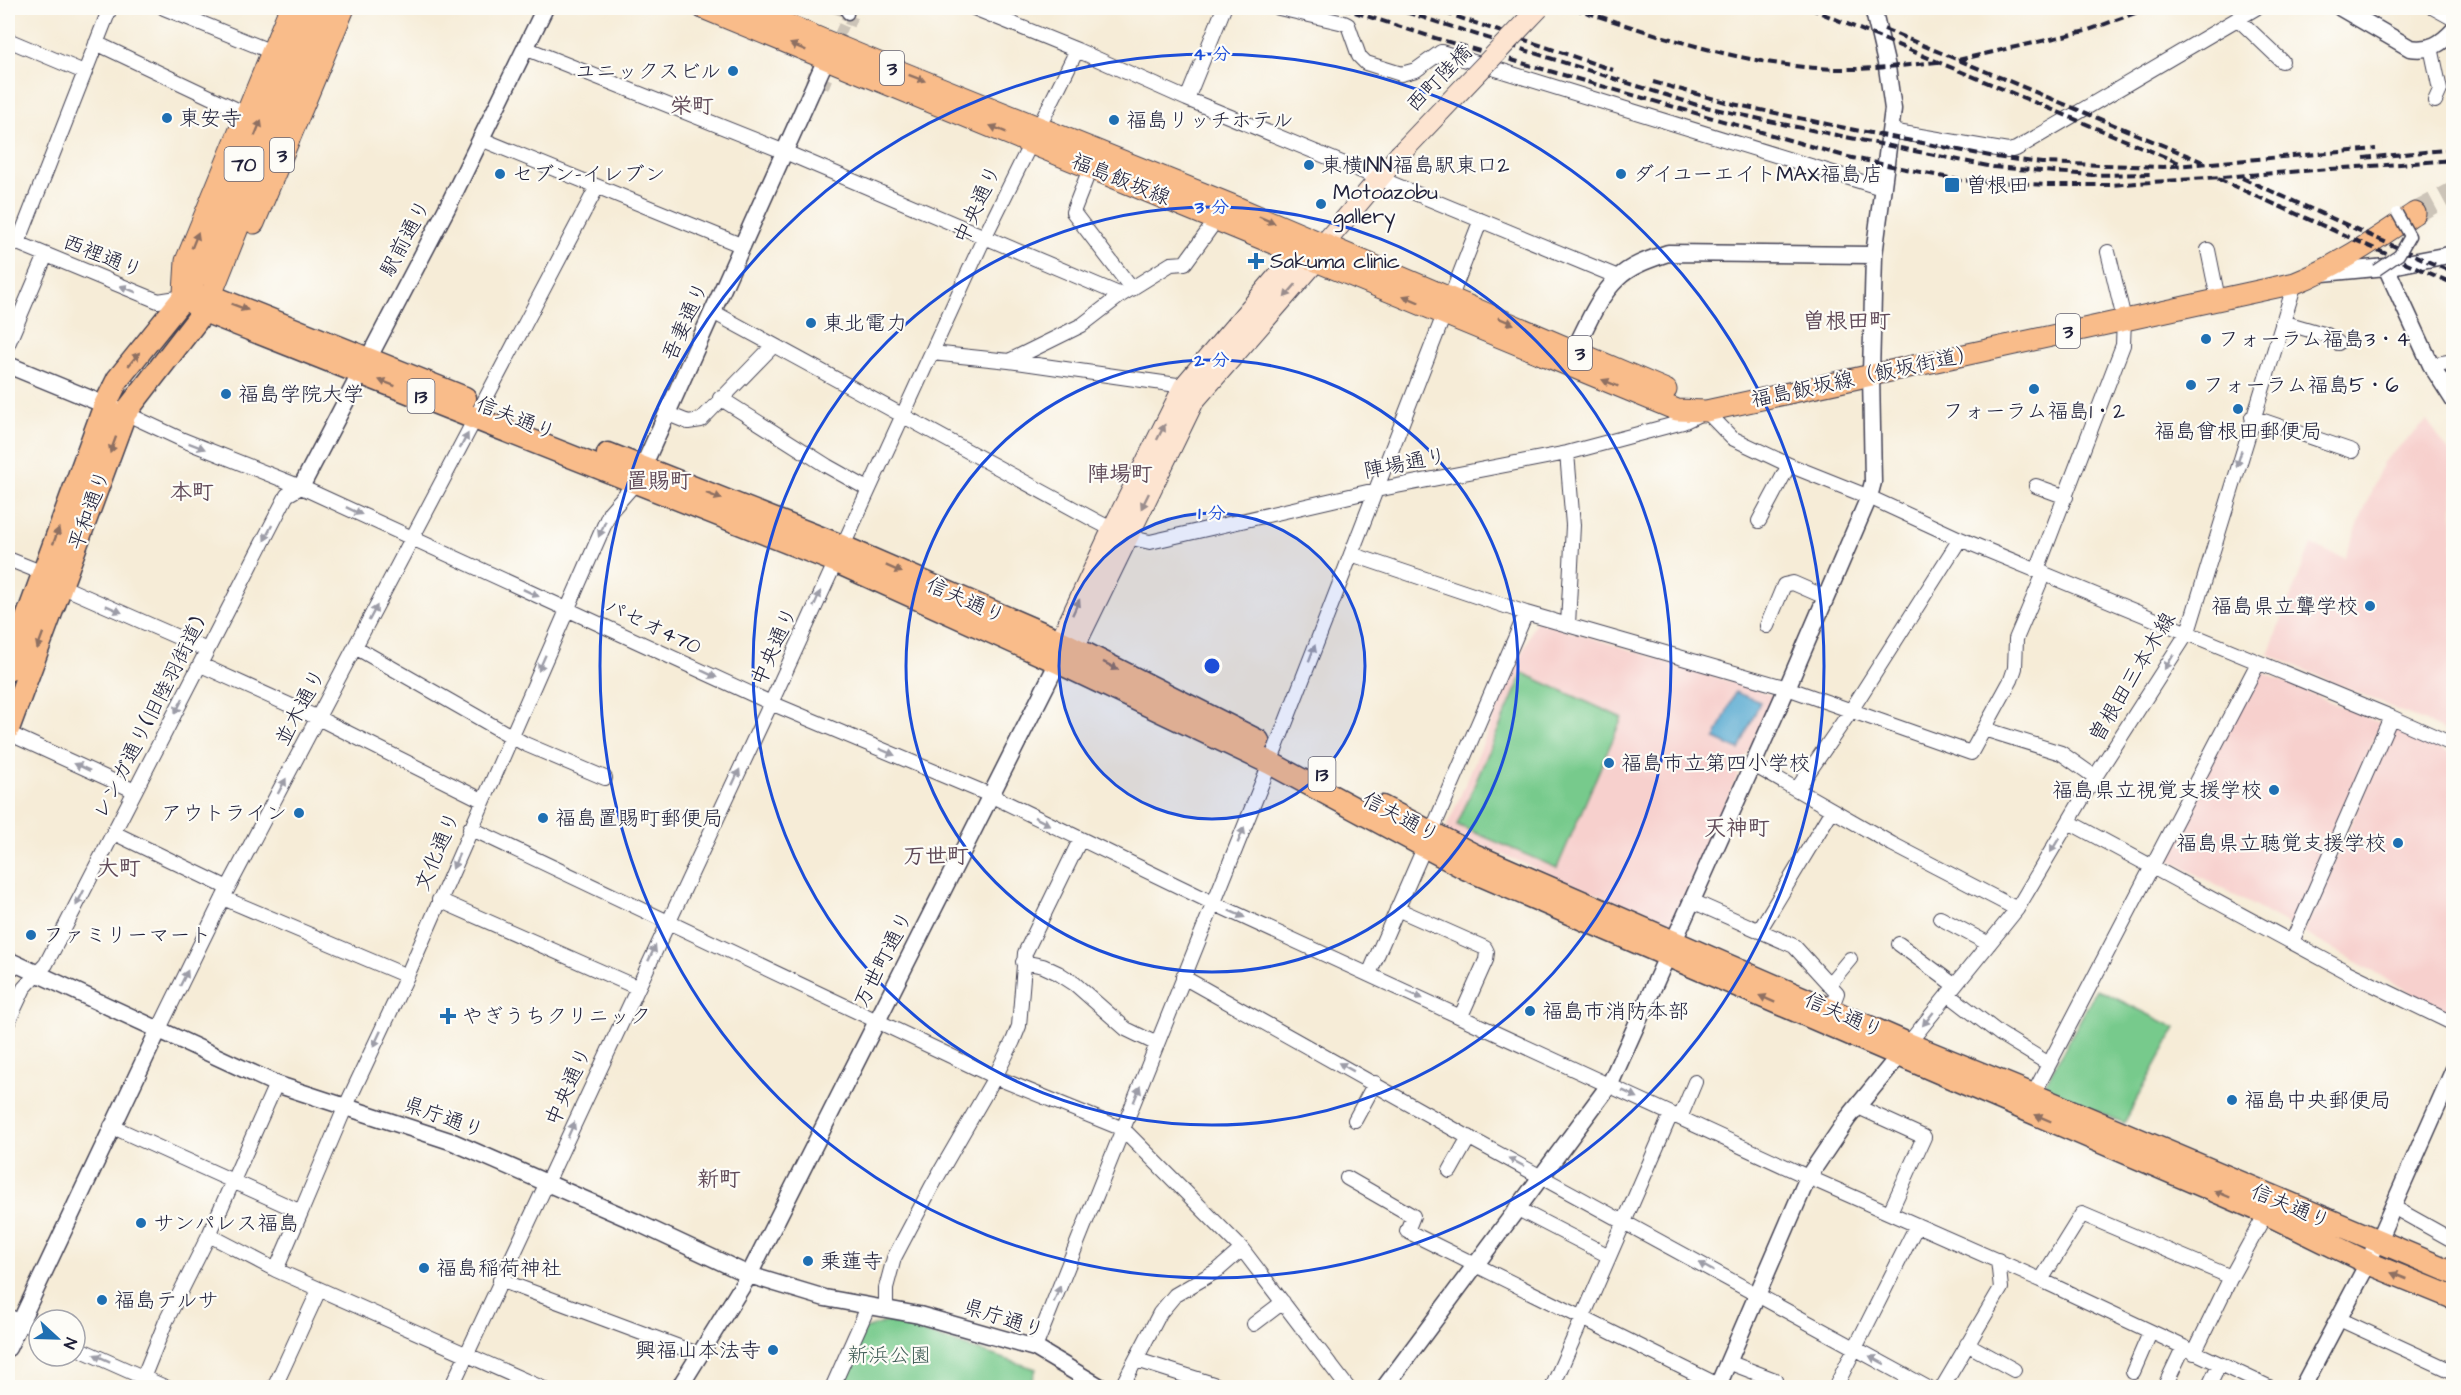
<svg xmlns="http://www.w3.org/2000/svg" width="2461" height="1395" viewBox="0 0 2461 1395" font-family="'Architects Daughter','Klee One',sans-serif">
<rect width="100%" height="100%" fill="#fdfcf7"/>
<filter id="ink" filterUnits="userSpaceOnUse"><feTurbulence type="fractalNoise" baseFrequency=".0167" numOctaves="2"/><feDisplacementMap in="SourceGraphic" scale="12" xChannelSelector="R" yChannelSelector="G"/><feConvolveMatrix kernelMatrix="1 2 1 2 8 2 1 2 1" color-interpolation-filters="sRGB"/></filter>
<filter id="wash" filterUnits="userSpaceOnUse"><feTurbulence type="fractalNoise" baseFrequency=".008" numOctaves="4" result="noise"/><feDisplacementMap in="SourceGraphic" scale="24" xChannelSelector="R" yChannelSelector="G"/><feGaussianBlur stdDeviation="1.35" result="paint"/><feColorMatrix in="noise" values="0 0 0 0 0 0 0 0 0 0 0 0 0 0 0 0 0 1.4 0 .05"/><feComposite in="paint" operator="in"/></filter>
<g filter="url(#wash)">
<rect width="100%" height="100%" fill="#f6ecd7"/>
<!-- built -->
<path fill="#f7d0cd" d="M2427 421 2453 457V734L2268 654 2311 545 2345 558 2383 462Z
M1536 620 1773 695 1672 925 1445 831Z
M2259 671 2378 722 2380 725 2294 928 2161 855Z
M2394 728 2453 754 2454 996 2446 1012 2304 933 2391 730Z"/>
<!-- green -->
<path fill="#77ca8c" stroke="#4c7664" stroke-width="1.5" d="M1523 673 1622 718 1557 868 1457 825Z
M2097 989 2176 1028 2124 1123 2043 1088Z
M888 1321 1036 1369 1030 1387 840 1388 865 1329Z"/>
<!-- water -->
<path fill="#55a8d0" stroke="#3c6586" stroke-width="1.5" d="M1735 692 1760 702 1739 750 1715 739Z"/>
</g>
<g filter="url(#ink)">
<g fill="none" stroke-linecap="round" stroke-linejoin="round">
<!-- pedestrian-tunnel -->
<path stroke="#ccc4b8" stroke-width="10" stroke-dasharray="10 5" stroke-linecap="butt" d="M834 8 847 13
M531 14 534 8
M846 19 859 24
M833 48 851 8
M807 76 830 85"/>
<!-- primary-tunnel -->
<path stroke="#ccc4b8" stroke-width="21" stroke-dasharray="21 10" stroke-linecap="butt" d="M2415 213 2454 192"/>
<defs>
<path id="pedestrian" d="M847 13 848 14"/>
<path id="minor" d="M164 8 272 52
M974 8 1077 50 1187 99 1618 277
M1279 8 1344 23 1348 25 1359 56 1366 63 1401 74 1416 70 1441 52 1882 188
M2434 8 2454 19
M2238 19 2282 61
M8 40 84 72
M96 43 246 114
M2431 47 2440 90 2435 101
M525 48 785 152 1121 295
M1187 99 1224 8
M1891 131 2008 151 2016 149 2256 8
M481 139 743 246
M1091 166 1073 212 1132 289
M8 239 158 301 184 297
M18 243 110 8
M2208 250 2218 299
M713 312 1096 521 1127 537 1150 542 1376 490 1567 453 1683 422 1706 411 1732 438 1789 465 1869 497 1960 539 2391 717 2454 745
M2282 322 2327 335 2338 343
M8 344 46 255
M932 353 1009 361 1184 386
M1009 361 1082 325 1121 295 1171 264 1185 263 1217 219
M2431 365 2454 361
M720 398 827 466 868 489
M125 413 183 440 301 487 771 703 990 795 1213 903 1808 1177 2041 1280 2271 1388
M668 414 688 422 701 420 773 346
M2252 417 2352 451
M1567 453 1573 525 1568 625
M2036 486 2066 497
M1759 521 1789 465
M1351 554 1526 613 1787 688 1971 753 2011 680 2015 668 2016 639 2044 573
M8 559 43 573
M2037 570 2123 345 2124 319 2108 252
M61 586 207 650
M1767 626 1784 585 1793 583 1825 597
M355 647 525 744 605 778
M201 665 318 718 482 800
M1984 729 2061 753 2095 777
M8 733 135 791
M1752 764 1892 844 2017 909
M1797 789 1850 712 1960 539
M2069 822 2347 972 2454 1024
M470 828 995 1077 1123 1129 1242 1249 1348 1388
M114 833 228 888
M1431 833 1526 613
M223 898 407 976
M439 900 636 987
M1692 901 1794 946 1837 993 1831 1009
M1397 909 1485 948 1487 952 1486 960 1461 1016
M1940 918 1989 944
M1759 931 1832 810
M2292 942 2391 717
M1899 944 1954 985
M1023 962 1043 966 1058 973 1075 984 1126 1029 1157 1044
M1369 974 1424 848
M1183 977 1466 1136 1928 1388
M1830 983 1850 959
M1948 994 2000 1034 2049 1064
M8 1022 24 988 46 964 287 495 301 487
M158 1031 228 888 597 187
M1908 1044 2017 909 2095 777 2188 632 2295 283
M2033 1095 2258 663
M1858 1107 1924 1137 1890 1212
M1680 1118 1695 1082
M1355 1120 1375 1083
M111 1126 301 1212 345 1108 407 976 610 512 636 482
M1450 1171 1469 1137
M1347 1178 1413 1216 1407 1231 1718 1385
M2393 1207 2454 1241
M1516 1208 1609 1256
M209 1235 276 1270 542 1388
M276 1270 301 1212
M500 1280 698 1354
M2041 1280 2082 1214 2231 1277
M886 1307V1288L894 1258 932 1186 995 1077 1013 1041 1019 1026 1025 953 1080 840
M8 1316 39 1331
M2339 1319 2454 1372
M1254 1324 1283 1302
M1967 1344 2014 1370
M75 1347 167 1388
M1035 1348 1270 763 1480 222
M2194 1353 2231 1277 2266 1213
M1137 1360 1216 1385
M1728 1362 1775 1380 1772 1388
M2133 1372 2150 1333
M139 1388 166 1321 209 1235 276 1084
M274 1388 319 1290
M451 1388 771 703 985 236 1077 50
M832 1388 868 1307
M1121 1388 1160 1313 1175 1295 1218 1270 1242 1249
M1552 1388 1671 1114
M1835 1388 1917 1225
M1942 1388 2001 1288 1998 1260
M2164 1388 2183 1348
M2208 1388 2219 1365"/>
<path id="tertiary" d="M2341 8 2410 48C2430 51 2441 44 2454 30
M2386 267 2431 365 2454 401
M2323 273 2386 267 2454 254
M1568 362C1584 334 1594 301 1618 278 1631 265 1651 259 1668 253L1874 255
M8 365 115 409
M638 478 830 50
M301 487 447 208 545 8
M8 960 276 1084 453 1142 636 1222 749 1275 825 1298 919 1315 1035 1348 1102 1388
M8 1348 158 1031
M679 1388 749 1275 1058 662
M1384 1388 1610 1084 1787 688 1869 497 1873 482 1871 374 1874 255 1893 109 1887 67 1873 8
M1717 1388 1808 1177 1848 1118 1906 1047
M2302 1388 2368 1263 2454 1069"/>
<path id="secondary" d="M1058 656 1060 641 1112 530 1184 386 1298 252 1312 248
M1062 658 1074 648 1194 401 1317 260 1324 244 1399 155"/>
<path id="primary" d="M703 8 1677 410 1706 411 2295 283C2338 266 2376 239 2415 213
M747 8 874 61 1229 204 1666 390
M254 223 344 8
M184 293 186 261 290 8
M184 297 202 267 308 8
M205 310 326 8"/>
<path id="trunk" d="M184 297 204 311 835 561 1058 662 1270 763 1467 869 2266 1213 2368 1263 2454 1298
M184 297 211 296 465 398
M608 454 841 546 1060 641 1258 741
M8 670 105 405 118 379 184 297
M8 729 125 413 204 311
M1382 807 1474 855 1908 1044 2033 1095 2454 1273"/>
</defs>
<!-- pedestrian casing -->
<use href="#pedestrian" stroke="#424052" stroke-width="13"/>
<!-- minor casing -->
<use href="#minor" stroke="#424052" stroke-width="16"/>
<!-- tertiary casing -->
<use href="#tertiary" stroke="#424052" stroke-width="19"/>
<!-- secondary casing -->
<use href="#secondary" stroke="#424052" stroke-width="22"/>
<!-- primary casing -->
<use href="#primary" stroke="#424052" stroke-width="23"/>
<!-- trunk casing -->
<use href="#trunk" stroke="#424052" stroke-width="25"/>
<!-- pedestrian -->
<use href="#pedestrian" stroke="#fff" stroke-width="10"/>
<!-- minor -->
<use href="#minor" stroke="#fff" stroke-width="14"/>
<!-- tertiary -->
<use href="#tertiary" stroke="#fff" stroke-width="16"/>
<!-- secondary -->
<use href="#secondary" stroke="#fde4d0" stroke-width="20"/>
<!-- primary -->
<use href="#primary" stroke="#f9bc8a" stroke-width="21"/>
<!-- trunk -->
<use href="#trunk" stroke="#f9bc8a" stroke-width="22"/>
<!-- rail -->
<path stroke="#22223b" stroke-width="4" stroke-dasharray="9 4.5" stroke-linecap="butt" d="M1342 8 1435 38 1848 157 1959 180 2047 185H2111L2454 160
M1393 8 1697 105 1787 125 1993 167 2092 175 2152 174
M1431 8 1613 70
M1573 8C1664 37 1757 71 1855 69 1882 68 1910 65 1937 62
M1809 8 2182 164
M1884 29 2203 162
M1958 60 2086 31 2149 8
M1653 82 1733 104 1855 130 1995 157 2042 163 2163 167 2376 149
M2364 158 2454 149
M2242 178 2454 273
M2218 179 2454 284"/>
<defs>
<path id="pedestrian-bridge" d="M2377 270 2399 255 2410 236 2397 213"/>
<path id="secondary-bridge" d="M1399 155 1539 8"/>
</defs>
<!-- pedestrian-bridge casing -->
<use href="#pedestrian-bridge" stroke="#424052" stroke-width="13" stroke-linecap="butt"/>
<!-- secondary-bridge casing -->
<use href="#secondary-bridge" stroke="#424052" stroke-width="22" stroke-linecap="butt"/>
<!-- pedestrian-bridge -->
<use href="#pedestrian-bridge" stroke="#fff" stroke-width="10"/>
<!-- secondary-bridge -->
<use href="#secondary-bridge" stroke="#fde4d0" stroke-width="20"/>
</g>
<!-- one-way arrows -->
<defs><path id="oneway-solid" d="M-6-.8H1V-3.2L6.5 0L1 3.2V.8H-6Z" transform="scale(1.5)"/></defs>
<g fill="#8e6f62">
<use href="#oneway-solid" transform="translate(798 47) rotate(-158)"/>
<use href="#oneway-solid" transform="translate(917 78) rotate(21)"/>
<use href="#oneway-solid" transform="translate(258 128) rotate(-68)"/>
<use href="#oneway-solid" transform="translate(998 129) rotate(-158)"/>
<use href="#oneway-solid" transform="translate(1267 220) rotate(23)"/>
<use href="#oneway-solid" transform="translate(195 240) rotate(-68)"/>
<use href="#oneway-solid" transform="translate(1411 299) rotate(-157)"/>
<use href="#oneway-solid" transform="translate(240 307) rotate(21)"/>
<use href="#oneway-solid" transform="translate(1506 321) rotate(23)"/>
<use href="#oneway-solid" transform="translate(134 359) rotate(-51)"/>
<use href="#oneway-solid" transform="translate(387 383) rotate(-159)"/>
<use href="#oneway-solid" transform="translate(1610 383) rotate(-158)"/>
<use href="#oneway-solid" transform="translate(113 445) rotate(110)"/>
<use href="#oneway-solid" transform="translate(714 496) rotate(21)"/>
<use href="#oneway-solid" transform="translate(56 536) rotate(-70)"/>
<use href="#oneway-solid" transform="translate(894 569) rotate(24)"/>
<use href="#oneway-solid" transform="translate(40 641) rotate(110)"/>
<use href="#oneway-solid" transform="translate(1111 666) rotate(27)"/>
<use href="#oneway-solid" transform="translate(1767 999) rotate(-156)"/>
<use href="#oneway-solid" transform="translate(2043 1118) rotate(-157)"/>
<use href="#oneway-solid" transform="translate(2222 1194) rotate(-157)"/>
<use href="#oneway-solid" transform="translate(2399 1276) rotate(-158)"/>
</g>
<g fill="#9c9ca7">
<use href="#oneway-solid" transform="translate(128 289) rotate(-158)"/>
<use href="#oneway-solid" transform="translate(464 441) rotate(-62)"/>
<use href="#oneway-solid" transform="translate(197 446) rotate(21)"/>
<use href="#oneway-solid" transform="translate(2239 459) rotate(107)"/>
<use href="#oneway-solid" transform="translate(354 511) rotate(25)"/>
<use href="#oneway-solid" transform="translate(602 529) rotate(114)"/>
<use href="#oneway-solid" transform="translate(268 533) rotate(117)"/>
<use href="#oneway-solid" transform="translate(531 593) rotate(25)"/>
<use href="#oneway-solid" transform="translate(817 599) rotate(-66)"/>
<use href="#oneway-solid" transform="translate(114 609) rotate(24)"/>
<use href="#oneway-solid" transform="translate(373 613) rotate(-62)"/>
<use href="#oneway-solid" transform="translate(1312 653) rotate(-69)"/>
<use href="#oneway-solid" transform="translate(2169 662) rotate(122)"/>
<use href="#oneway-solid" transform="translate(542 663) rotate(114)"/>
<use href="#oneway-solid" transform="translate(709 674) rotate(25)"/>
<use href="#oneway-solid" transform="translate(179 706) rotate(117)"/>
<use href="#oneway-solid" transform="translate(887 752) rotate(23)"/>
<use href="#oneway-solid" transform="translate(82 767) rotate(-155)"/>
<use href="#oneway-solid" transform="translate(736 777) rotate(-65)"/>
<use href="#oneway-solid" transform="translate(282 786) rotate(-62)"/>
<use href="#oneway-solid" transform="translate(1042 821) rotate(27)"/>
<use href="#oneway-solid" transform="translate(1241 835) rotate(-68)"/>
<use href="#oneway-solid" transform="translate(2055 845) rotate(121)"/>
<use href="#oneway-solid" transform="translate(456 861) rotate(113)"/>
<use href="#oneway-solid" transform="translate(80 898) rotate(117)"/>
<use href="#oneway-solid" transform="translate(1237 914) rotate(24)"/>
<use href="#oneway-solid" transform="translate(652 953) rotate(-65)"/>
<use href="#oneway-solid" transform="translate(184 978) rotate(-64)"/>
<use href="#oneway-solid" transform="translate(1415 995) rotate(25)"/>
<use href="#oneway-solid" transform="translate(1928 1019) rotate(129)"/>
<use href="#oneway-solid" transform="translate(377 1039) rotate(115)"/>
<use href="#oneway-solid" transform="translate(1346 1067) rotate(-151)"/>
<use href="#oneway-solid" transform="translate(1137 1094) rotate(-68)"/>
<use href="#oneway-solid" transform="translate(1630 1094) rotate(26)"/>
<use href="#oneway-solid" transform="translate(571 1130) rotate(-66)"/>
<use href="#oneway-solid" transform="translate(1516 1162) rotate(-152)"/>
<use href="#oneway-solid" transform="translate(1706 1267) rotate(-151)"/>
<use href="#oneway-solid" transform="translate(1057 1294) rotate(-68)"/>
<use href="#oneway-solid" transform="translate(102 1358) rotate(-156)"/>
<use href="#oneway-solid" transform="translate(1877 1360) rotate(-152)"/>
</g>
<g fill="#9a8d8d">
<use href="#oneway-solid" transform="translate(1290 291) rotate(131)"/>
<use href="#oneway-solid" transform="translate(1161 432) rotate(-63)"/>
<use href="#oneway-solid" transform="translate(1145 501) rotate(116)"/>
<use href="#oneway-solid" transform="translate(1076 607) rotate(-65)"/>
</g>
</g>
<!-- distance rings -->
<circle cx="1212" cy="666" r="153" fill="#1d4ed8" fill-opacity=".12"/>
<g fill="none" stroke="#1d4ed8" stroke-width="3">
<circle cx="1212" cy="666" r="153"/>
<circle cx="1212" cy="666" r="306"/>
<circle cx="1212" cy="666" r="459"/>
<circle cx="1212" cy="666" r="612"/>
</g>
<!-- markers -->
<g fill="#1f6fb2" stroke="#fdfcf7" stroke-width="2">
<circle cx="733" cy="71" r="6"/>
<circle cx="167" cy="118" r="6"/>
<circle cx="1114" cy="120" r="6"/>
<circle cx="1309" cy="165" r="6"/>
<circle cx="500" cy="174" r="6"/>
<circle cx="1621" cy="174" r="6"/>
<rect x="1944" y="177" width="16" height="16" rx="3"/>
<circle cx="1321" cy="204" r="6"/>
<path d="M1253 252h6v6h6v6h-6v6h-6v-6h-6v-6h6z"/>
<circle cx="811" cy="323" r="6"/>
<circle cx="2206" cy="339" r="6"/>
<circle cx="2191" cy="385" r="6"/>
<circle cx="2034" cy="389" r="6"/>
<circle cx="226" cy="394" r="6"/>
<circle cx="2238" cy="409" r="6"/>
<circle cx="2370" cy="606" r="6"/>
<circle cx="1609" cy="763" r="6"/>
<circle cx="2274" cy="790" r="6"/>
<circle cx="299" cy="813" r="6"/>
<circle cx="543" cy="818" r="6"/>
<circle cx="2398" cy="843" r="6"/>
<circle cx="31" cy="935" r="6"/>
<circle cx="1530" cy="1011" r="6"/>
<path d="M445 1007h6v6h6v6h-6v6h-6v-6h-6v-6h6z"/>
<circle cx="2232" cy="1100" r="6"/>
<circle cx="141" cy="1223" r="6"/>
<circle cx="808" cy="1261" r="6"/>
<circle cx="424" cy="1268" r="6"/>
<circle cx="102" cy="1300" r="6"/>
<circle cx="773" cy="1350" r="6"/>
</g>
<g text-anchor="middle" stroke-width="4.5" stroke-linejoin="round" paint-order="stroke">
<!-- shield labels -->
<g fill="#fdfcf7" stroke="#646373" stroke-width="1.5">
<rect x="880" y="51" width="24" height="34" rx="4.5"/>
<rect x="270" y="138" width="24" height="34" rx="4.5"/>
<rect x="224.5" y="147" width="39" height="34" rx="4.5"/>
<rect x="2056" y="314" width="24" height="34" rx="4.5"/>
<rect x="1568" y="336" width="24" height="34" rx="4.5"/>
<rect x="407.5" y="379" width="27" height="34" rx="4.5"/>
<rect x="1308.5" y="757" width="27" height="34" rx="4.5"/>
</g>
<g font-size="20" font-weight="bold" fill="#22223b">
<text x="892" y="75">3</text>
<text x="282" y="162">3</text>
<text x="244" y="171">70</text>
<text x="2068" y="338">3</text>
<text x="1580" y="360">3</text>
<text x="421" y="403">13</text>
<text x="1322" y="781">13</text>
</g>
<!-- poi labels -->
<g font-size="21" fill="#22223b" stroke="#fdfcf7" text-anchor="start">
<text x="721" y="78" text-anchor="end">ユニックスビル</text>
<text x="179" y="125">東安寺</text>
<text x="1126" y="127">福島リッチホテル</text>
<text x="1321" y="172">東横INN福島駅東口2</text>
<text x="512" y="181">セブン-イレブン</text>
<text x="1633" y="181">ダイユーエイトMAX福島店</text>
<text x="1966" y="192">曽根田</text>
<text x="1333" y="199">Motoazobu<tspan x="1333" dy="24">gallery</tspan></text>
<text x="1270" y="268">Sakuma clinic</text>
<text x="823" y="330">東北電力</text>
<text x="2218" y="346">フォーラム福島3・4</text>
<text x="2203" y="392">フォーラム福島5・6</text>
<text x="238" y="401">福島学院大学</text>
<text x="2034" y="418" text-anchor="middle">フォーラム福島1・2</text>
<text x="2238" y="438" text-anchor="middle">福島曾根田郵便局</text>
<text x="2358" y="613" text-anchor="end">福島県立聾学校</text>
<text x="1621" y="770">福島市立第四小学校</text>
<text x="2262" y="797" text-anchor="end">福島県立視覚支援学校</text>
<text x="287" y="820" text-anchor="end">アウトライン</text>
<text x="555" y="825">福島置賜町郵便局</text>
<text x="2386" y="850" text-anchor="end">福島県立聴覚支援学校</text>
<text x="43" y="942">ファミリーマート</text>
<text x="1542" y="1018">福島市消防本部</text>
<text x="462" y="1023">やぎうちクリニック</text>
<text x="2244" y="1107">福島中央郵便局</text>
<text x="153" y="1230">サンパレス福島</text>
<text x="820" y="1268">乗蓮寺</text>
<text x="436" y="1275">福島稲荷神社</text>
<text x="114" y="1307">福島テルサ</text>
<text x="761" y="1357" text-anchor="end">興福山本法寺</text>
</g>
<!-- street labels -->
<g font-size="21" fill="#22223b" stroke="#fdfcf7">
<text transform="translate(1439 78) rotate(-46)" y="7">西町陸橋</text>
<text transform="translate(1121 179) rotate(22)" y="7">福島飯坂線</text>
<text transform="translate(977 204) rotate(-65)" y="7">中央通り</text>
<text transform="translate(405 238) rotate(-62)" y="7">駅前通り</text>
<text transform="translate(103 256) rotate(22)" y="7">西裡通り</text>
<text transform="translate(685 321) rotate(-66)" y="7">吾妻通り</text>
<text transform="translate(1864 376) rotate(-12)" y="7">福島飯坂線（飯坂街道）</text>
<text transform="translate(516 418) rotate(22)" y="7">信夫通り</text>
<text transform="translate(1405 463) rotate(-11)" y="7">陣場通り</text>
<text transform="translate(89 510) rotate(-70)" y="7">平和通り</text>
<text transform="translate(966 600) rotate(24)" y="7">信夫通り</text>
<text transform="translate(653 626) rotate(25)" y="7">パセオ470</text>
<text transform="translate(774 646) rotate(-66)" y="7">中央通り</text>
<text transform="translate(2132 677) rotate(-59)" y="7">曽根田三本木線</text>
<text transform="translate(300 707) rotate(-62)" y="7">並木通り</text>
<text transform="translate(149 718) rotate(-63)" y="7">レンガ通り(旧陸羽街道)</text>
<text transform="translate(1401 817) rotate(28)" y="7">信夫通り</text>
<text transform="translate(437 851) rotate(-67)" y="7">文化通り</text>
<text transform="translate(883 959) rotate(-63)" y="7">万世町通り</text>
<text transform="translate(1844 1015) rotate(24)" y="7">信夫通り</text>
<text transform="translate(568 1086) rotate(-66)" y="7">中央通り</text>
<text transform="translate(444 1117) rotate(20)" y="7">県庁通り</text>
<text transform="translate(2291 1206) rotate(23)" y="7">信夫通り</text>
<text transform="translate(1004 1318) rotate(18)" y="7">県庁通り</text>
</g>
<!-- park labels -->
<g font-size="21" fill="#405d57" stroke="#fdfcf7">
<text x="889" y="1362">新浜公園</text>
</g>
<!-- neighbourhood labels -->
<g font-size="22" font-weight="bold" fill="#614b59" stroke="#fdfcf7">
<text x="692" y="113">栄町</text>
<text x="1847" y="328">曽根田町</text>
<text x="1120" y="481">陣場町</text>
<text x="659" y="488">置賜町</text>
<text x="192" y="499">本町</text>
<text x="1737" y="835">天神町</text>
<text x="936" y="863">万世町</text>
<text x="119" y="875">大町</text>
<text x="719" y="1186">新町</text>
</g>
</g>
<circle cx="1212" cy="666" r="9" fill="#1d4ed8" stroke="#fdfcf7" stroke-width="3"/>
<g font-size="18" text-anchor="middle" font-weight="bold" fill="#1d4ed8" stroke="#fdfcf7" stroke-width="4.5" stroke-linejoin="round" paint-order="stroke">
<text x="1212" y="60">4 分</text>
<text x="1212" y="213">3 分</text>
<text x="1212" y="366">2 分</text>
<text x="1212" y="519">1 分</text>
</g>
<!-- margin -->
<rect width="2461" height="1395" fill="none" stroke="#fdfcf7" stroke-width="30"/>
<!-- north arrow -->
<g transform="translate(57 1338) rotate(112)"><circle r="28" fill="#fdfcf7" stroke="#a5a5ac" stroke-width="1.5"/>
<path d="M0-4.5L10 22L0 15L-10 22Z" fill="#1f6fb2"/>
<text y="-9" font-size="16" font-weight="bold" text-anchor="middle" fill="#22223b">N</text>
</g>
</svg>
